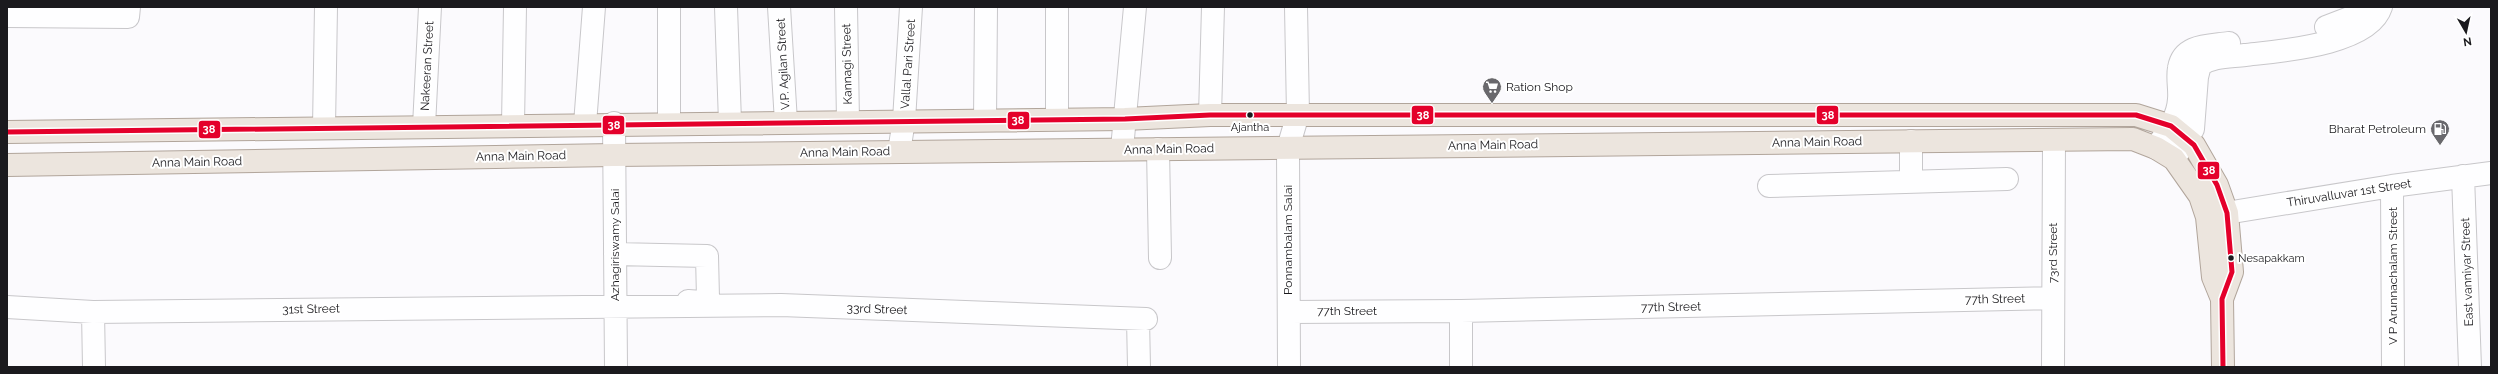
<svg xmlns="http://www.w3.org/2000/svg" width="2498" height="374" viewBox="0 0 2498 374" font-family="Raleway,sans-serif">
<rect width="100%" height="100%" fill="#fbfafd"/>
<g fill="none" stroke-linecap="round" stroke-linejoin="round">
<defs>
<path id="minor" d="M669 7V123
M726 7 730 122
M779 7 786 122
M846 7 848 121
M1057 7V119
M7 16 128 17 129 7
M2326 27 2352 17 2363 7
M1210 115 1213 7
M985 120 986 7
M614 123 616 367
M513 124 515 7
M585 124 594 7
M424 126 430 7
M324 127 326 7
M2156 148C2166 133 2178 118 2179 99 2180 89 2177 78 2179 68 2183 44 2209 46 2229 43
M1122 149 1135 7
M1158 149 1160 258
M899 152 904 120 911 7
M2174 159 2193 129 2197 77 2200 65C2213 56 2230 57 2245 55 2279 51 2369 45 2381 7
M2463 176 2470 367
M1911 182V141
M1769 186 2007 179
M2392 186 2393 367
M2208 216 2392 186 2491 173
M615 254 707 256 708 298 702 302 688 301
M7 307 93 312 781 305 1146 319
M93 312 94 367
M1289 312 1461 311 2053 298
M1138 319 1139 367
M1289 367 1288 148 1298 114 1296 7
M1461 367V311
M2053 367 2054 140"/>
<path id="major" d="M7 132 1125 119 1210 115H2136L2171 126 2194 145 2217 185 2227 213 2232 272 2222 299 2223 367
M7 165 614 155 2133 139 2156 148 2174 159 2200 196 2207 217 2213 277 2222 299"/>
</defs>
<!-- minor casing -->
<use href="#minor" stroke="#c8c7ca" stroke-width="24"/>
<!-- major casing -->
<use href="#major" stroke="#b1a59b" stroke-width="24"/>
<!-- minor -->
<use href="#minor" stroke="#fefeff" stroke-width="22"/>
<!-- major -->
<use href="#major" stroke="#ece5de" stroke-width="22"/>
<defs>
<path id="bus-1" d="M7 132 1125 119 1210 115H2136L2171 126 2194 145 2217 185 2227 213 2232 272 2222 299 2223 367"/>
</defs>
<!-- bus-1 casing -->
<use href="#bus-1" stroke="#fff" stroke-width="8"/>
<!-- bus-1 -->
<use href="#bus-1" stroke="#e4002b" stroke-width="5"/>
</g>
<!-- icons -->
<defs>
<symbol id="supermarket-pin" viewBox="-11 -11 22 30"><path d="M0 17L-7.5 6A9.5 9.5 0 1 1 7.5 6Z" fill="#69686c" stroke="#fff"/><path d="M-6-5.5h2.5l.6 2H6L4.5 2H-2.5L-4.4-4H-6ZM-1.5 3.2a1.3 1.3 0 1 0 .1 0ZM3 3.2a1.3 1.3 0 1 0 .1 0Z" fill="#fff"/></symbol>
<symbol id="fuel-pin" viewBox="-11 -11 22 30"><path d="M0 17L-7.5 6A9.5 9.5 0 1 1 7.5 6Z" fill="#69686c" stroke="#fff"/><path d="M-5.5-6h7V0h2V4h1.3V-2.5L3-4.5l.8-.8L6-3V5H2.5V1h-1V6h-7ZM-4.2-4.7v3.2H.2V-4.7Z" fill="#fff"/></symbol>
</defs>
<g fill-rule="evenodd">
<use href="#supermarket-pin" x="1481" y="76" width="22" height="30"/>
<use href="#fuel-pin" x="2429" y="118" width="22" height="30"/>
</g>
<!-- markers -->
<g fill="#1b1a1e" stroke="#fff" stroke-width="1.5">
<circle cx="1250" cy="115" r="3.5"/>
<circle cx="2231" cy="258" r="3.5"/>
</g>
<g text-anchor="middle" stroke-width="4" stroke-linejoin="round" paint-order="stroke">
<!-- bus labels -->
<g font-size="11" fill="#1b1a1e" stroke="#fff">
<text x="1250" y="131">Ajantha</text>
<text x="2238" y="262" text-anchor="start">Nesapakkam</text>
</g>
<!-- street labels -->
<g font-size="12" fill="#1b1a1e" stroke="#fff">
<text transform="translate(783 64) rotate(-93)" y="4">V.P. Agilan Street</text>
<text transform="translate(847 64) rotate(-91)" y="4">Kannagi Street</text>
<text transform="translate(908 64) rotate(-86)" y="4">Vallal Pari Street</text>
<text transform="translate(427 66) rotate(-87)" y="4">Nakeeran Street</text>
<text transform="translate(1817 142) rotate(-1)" y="4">Anna Main Road</text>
<text transform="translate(1493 145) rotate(-1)" y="4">Anna Main Road</text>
<text transform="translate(1169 149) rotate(-1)" y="4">Anna Main Road</text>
<text transform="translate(845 152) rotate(-1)" y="4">Anna Main Road</text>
<text transform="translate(521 156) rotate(-1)" y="4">Anna Main Road</text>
<text transform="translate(197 162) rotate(-1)" y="4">Anna Main Road</text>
<text transform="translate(2349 193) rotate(-9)" y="4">Thiruvalluvar 1st Street</text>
<text transform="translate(1288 240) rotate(-90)" y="4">Ponnambalam Salai</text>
<text transform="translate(615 245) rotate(-90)" y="4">Azhagiriswamy Salai</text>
<text transform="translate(2053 253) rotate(-90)" y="4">73rd Street</text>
<text transform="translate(2467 272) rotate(-92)" y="4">East vanniyar Street</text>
<text transform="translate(2393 276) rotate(-90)" y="4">V P Arunnachalam Street</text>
<text transform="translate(1995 299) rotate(-1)" y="4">77th Street</text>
<text transform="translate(1671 307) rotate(-1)" y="4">77th Street</text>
<text transform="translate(311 309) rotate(-1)" y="4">31st Street</text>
<text transform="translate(877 309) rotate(2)" y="4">33rd Street</text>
<text x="1347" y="315">77th Street</text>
</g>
<!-- poi labels -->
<g font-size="12" fill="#1b1a1e" stroke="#fff" text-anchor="start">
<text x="1506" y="91">Ration Shop</text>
<text x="2426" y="133" text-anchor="end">Bharat Petroleum</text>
</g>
</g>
<g stroke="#fff" stroke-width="1.5">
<rect x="1411" y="105" width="23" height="20" rx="4" fill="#e4002b"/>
<rect x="1816" y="105" width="23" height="20" rx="4" fill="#e4002b"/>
<rect x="1007" y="111" width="23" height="19" rx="4" fill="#e4002b"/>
<rect x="602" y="115" width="23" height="20" rx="4" fill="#e4002b"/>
<rect x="198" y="120" width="23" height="19" rx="4" fill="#e4002b"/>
<rect x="2197" y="161" width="23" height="19" rx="4" fill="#e4002b"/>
</g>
<g font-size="11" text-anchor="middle" font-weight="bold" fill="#fff">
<text x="1423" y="119">38</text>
<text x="1828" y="119">38</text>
<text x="1018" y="124">38</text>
<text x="614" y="129">38</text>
<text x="209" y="133">38</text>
<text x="2209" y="174">38</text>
</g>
<!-- border -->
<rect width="2498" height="374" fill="none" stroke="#1b1a1e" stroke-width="16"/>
<!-- north arrow -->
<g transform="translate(2466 32) rotate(171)" stroke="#ffffff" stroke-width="3" paint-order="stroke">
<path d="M0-3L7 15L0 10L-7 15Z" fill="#1b1a1e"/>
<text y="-6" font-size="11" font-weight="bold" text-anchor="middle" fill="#1b1a1e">N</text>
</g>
</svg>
